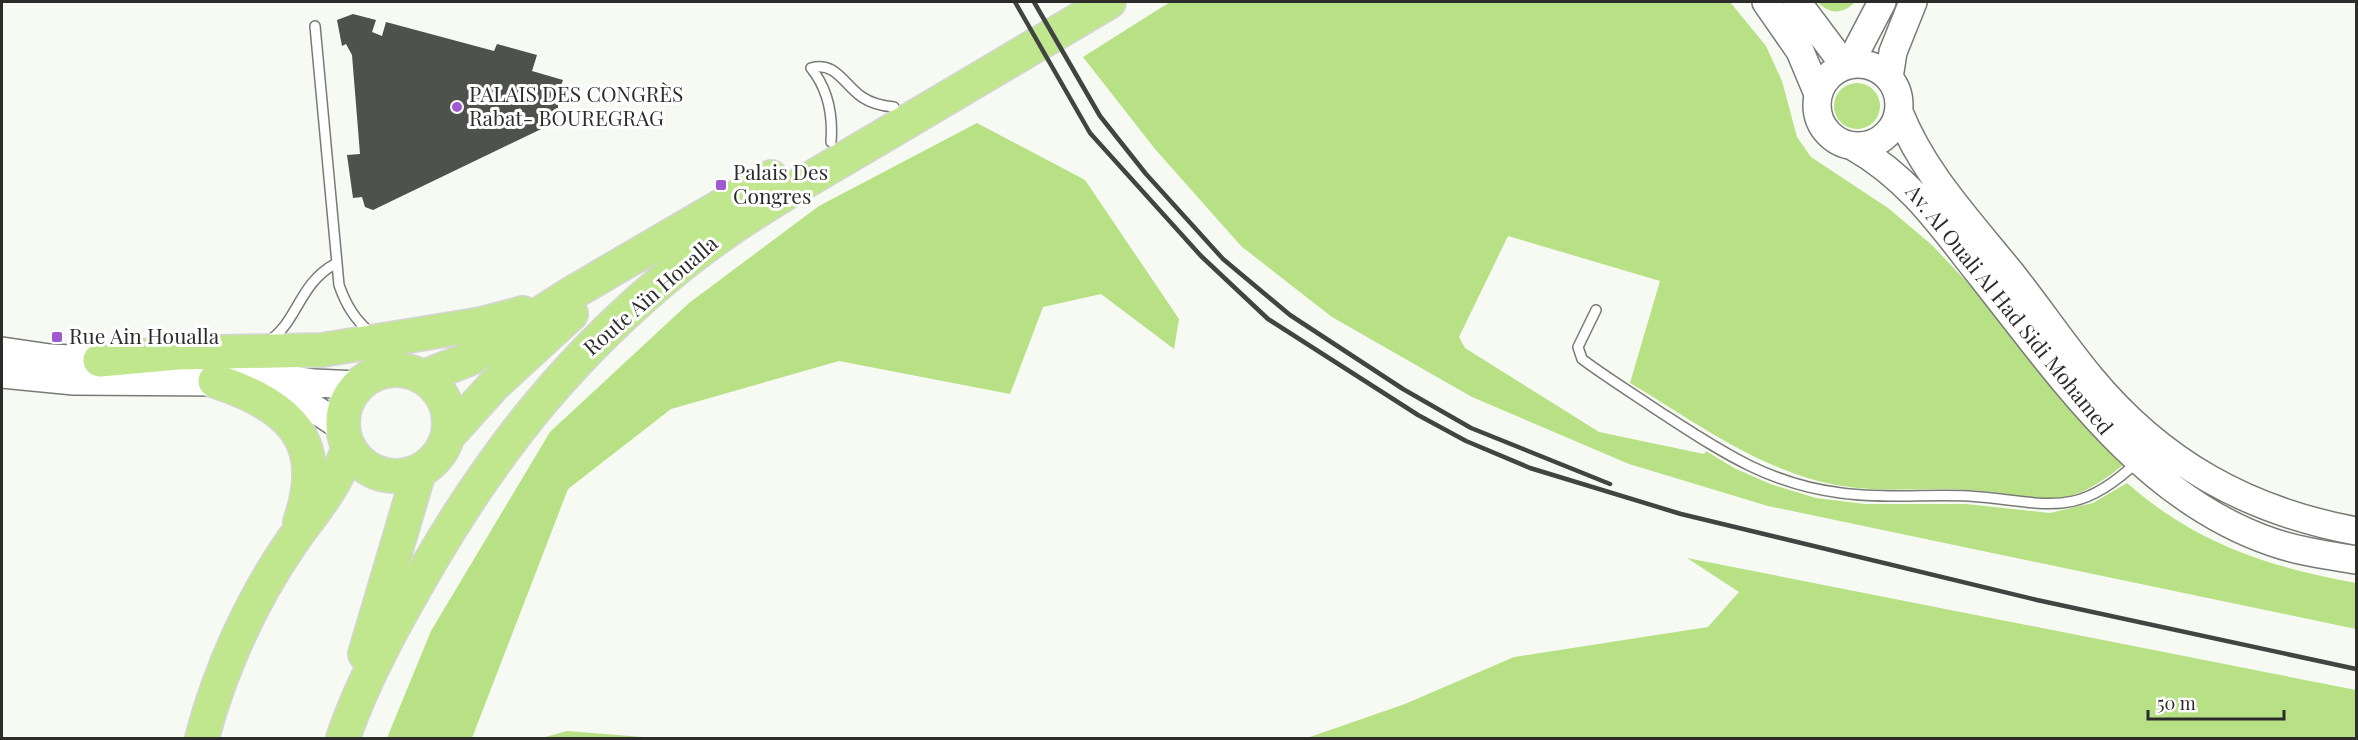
<svg xmlns="http://www.w3.org/2000/svg" width="2358" height="740" viewBox="0 0 2358 740" font-family="'Playfair Display',serif">
<rect width="100%" height="100%" fill="#f6faf3"/>
<!-- green -->
<path fill="#b8e085" d="M1170 2H1730L1766 46 1782 81 1797 137 1811 157 1888 208 1932 245 1981 297 2124 464C2059 518 2043 494 1970 490 1927 487 1885 493 1842 486 1763 473 1697 423 1630 383L1660 281 1508 236 1459 337 1465 348 1599 432 1704 454 1706 451 1734 468 1773 485 1816 498 1865 504H1966L2050 513 2093 503 2127 483C2195 543 2268 567 2356 583V629L1768 506 1629 464 1472 397 1332 317 1241 246 1155 149 1083 57Z
M1818 2H1855C1844 14 1829 15 1818 2Z
M1834 106a23 23 0 1 1 46 0a23 23 0 1 1-46 0Z
M977 123 1085 180 1179 319 1174 349 1101 294 1043 307 1010 394 839 361 671 409 568 489 472 738H387L431 631 550 432 689 303 819 206Z
M1687 558 2356 690V738H1307L1405 704 1514 657 1708 627 1739 592Z
M567 731 655 738H542Z"/>
<!-- building -->
<path fill="#4e514c" d="M353 14 376 20 372 32 382 36 386 22 494 51 497 44 537 55 532 71 563 80 558 93V121L373 210 365 207 362 197 353 198 347 155 360 154 352 55 346 44 342 46 337 20Z"/>
<g fill="none" stroke-linecap="round" stroke-linejoin="round">
<defs>
<path id="lane" d="M315 26 339 285C346 305 355 320 372 334
M831 142C833 116 828 89 811 68 836 61 844 85 862 97 872 104 883 106 894 107
M1596 310 1578 347 1582 359C1606 377 1632 393 1657 410 1719 450 1767 484 1841 493 1884 499 1926 494 1969 496 2045 501 2074 522 2137 462
M267 342C298 323 298 284 335 264"/>
<path id="secondary" d="M1766 2 1800 51 1818 94
M1797 2 1845 66
M1817 105a41 41 0 1 1 82 0a41 41 0 1 1-82 0Z
M1849 65 1882 2
M1889 78 1893 52 1913 2
M1899 112C1923 173 1969 221 2010 272 2038 307 2062 343 2090 377 2161 463 2248 511 2356 531
M1854 147C1907 177 1939 222 1975 268 2058 372 2140 497 2272 542 2300 552 2328 555 2356 560
M2 351 50 358 120 361
M197 366 314 383 358 385
M2 374 74 381 222 382
M263 389 309 405 342 427"/>
<path id="highway" d="M100 360 177 353 322 350 482 324 523 313
M343 423a53 53 0 1 1 106 0a53 53 0 1 1-106 0Z
M423 377 469 359 574 292 771 177
M215 381C291 406 328 441 300 522
M447 437 494 385 571 314
M365 654 419 472
M202 738C220 670 251 601 291 543 316 507 333 492 348 449
M343 738C364 677 398 617 430 562 499 444 574 352 680 266 737 220 801 184 864 147 946 98 1028 50 1109 2"/>
</defs>
<!-- lane casing -->
<use href="#lane" stroke="#787b75" stroke-width="12"/>
<!-- secondary casing -->
<use href="#secondary" stroke="#787b75" stroke-width="30"/>
<!-- highway casing -->
<use href="#highway" stroke="#d5d5d5" stroke-width="36"/>
<!-- lane -->
<use href="#lane" stroke="#fff" stroke-width="9"/>
<!-- secondary -->
<use href="#secondary" stroke="#fff" stroke-width="27"/>
<!-- highway -->
<use href="#highway" stroke="#c0e78e" stroke-width="33"/>
<!-- rail -->
<path stroke="#424441" stroke-width="4.5" d="M1015 2 1090 133 1201 256 1268 319 1418 415 1466 441 1530 468 1681 514 2037 600 2356 669
M1034 2 1100 116 1146 174 1223 259 1290 315 1403 389 1471 428 1610 484"/>
</g>
<!-- markers -->
<g fill="#9e5bd1" stroke="#fff" stroke-width="2">
<circle cx="457" cy="107" r="6"/>
<rect x="715" y="179" width="12" height="12" rx="3"/>
<rect x="51" y="331" width="12" height="12" rx="3"/>
</g>
<g text-anchor="middle" stroke-width="6" stroke-linejoin="round" paint-order="stroke">
<!-- poi labels -->
<g font-size="21" fill="#2c2d2b" stroke="#fff" text-anchor="start">
<text x="469" y="102">PALAIS DES CONGRÈS<tspan x="469" dy="24">Rabat- BOUREGRAG</tspan></text>
<text x="733" y="180">Palais Des<tspan x="733" dy="24">Congres</tspan></text>
<text x="69" y="344">Rue Ain Houalla</text>
</g>
<!-- street labels -->
<g font-size="21" fill="#2c2d2b" stroke="#fff">
<text transform="translate(651 296) rotate(-41)" y="7">Route Aïn Houalla</text>
<text transform="translate(2009 310) rotate(51)" y="7">Av. Al Ouali Al Had Sidi Mohamed</text>
</g>
</g>
<!-- border -->
<rect width="2358" height="740" fill="none" stroke="#2c2d2b" stroke-width="6"/>
<!-- scale -->
<path d="M2148 710v9h136v-9" fill="none" stroke="#2c2d2b" stroke-width="3"/>
<text x="2157" y="710" font-size="18" fill="#2c2d2b" stroke="#ffffff" stroke-width="4.5" paint-order="stroke">50 m</text>
</svg>
